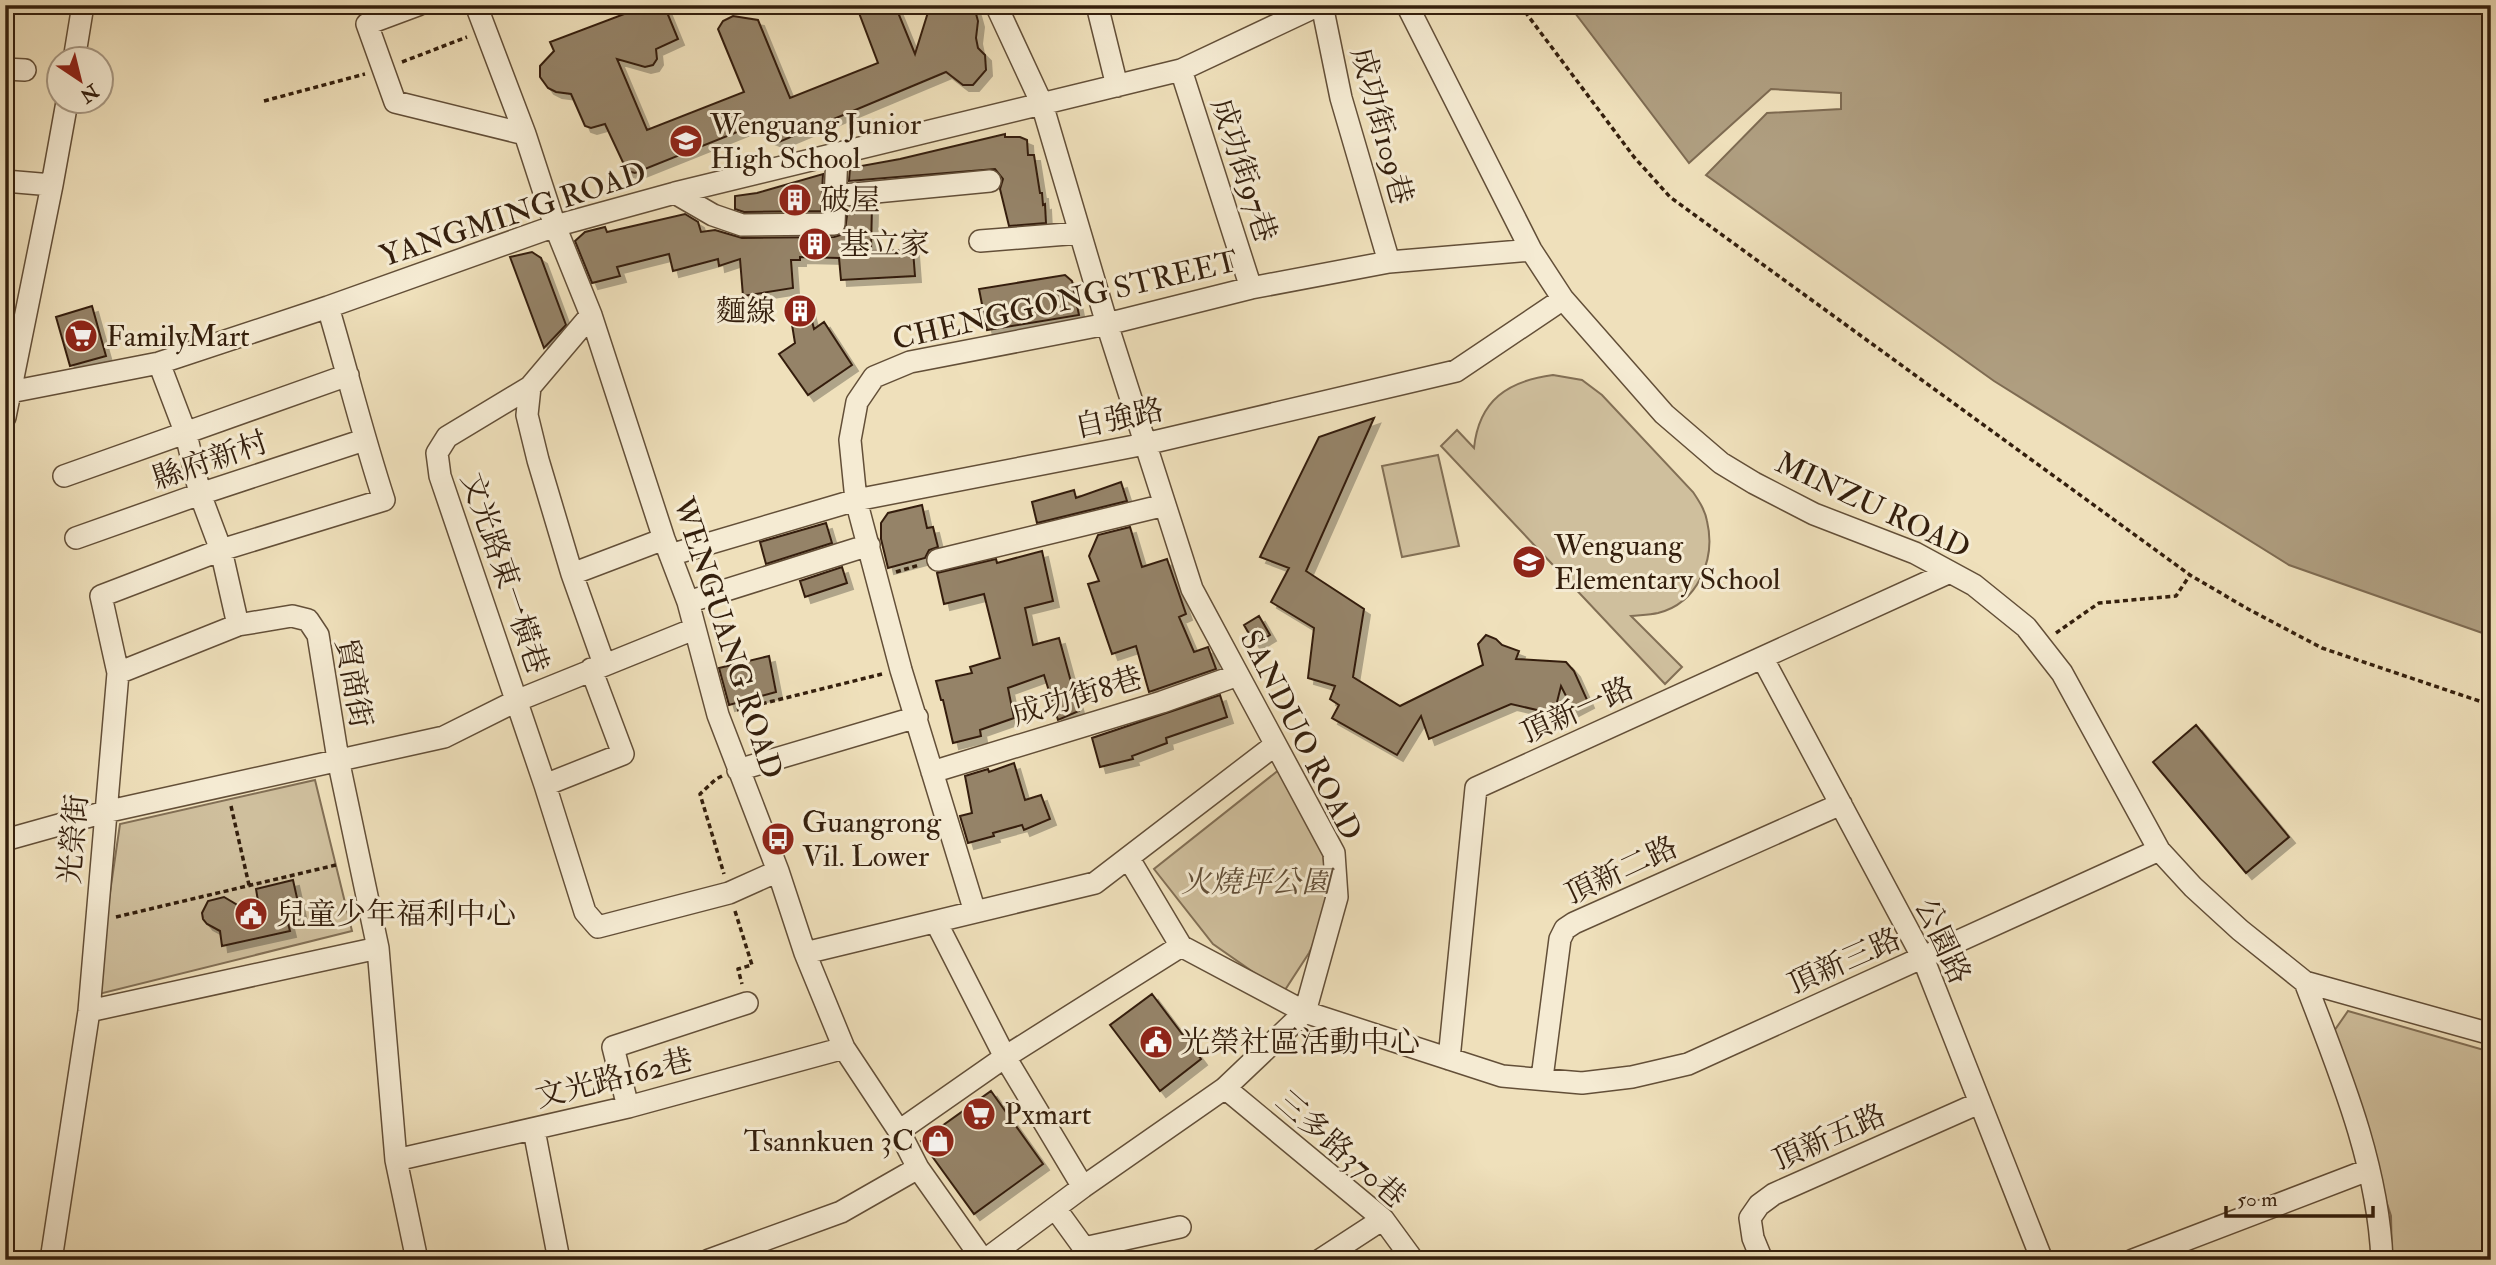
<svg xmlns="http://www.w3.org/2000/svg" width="2496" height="1265" viewBox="0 0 2496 1265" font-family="'IM FELL Double Pica','Noto Serif TC',serif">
<defs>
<filter id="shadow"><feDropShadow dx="6" dy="6" stdDeviation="0" flood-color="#0004"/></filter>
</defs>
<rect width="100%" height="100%" fill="#efe0bb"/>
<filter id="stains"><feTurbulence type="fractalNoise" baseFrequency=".00286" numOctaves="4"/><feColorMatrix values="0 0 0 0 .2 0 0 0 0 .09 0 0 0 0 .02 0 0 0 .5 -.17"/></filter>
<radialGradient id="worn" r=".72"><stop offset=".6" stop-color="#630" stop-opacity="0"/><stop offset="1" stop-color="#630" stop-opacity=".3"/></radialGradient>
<!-- green -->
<path fill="#cfbf9d" stroke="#826f55" stroke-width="2" d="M1553 375 1582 380 1602 395 1693 492C1699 501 1705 510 1707 521 1716 559 1698 603 1658 613 1649 615 1639 615 1631 616L1682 667 1665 684 1441 446 1457 430 1474 448C1479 400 1508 381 1553 375Z
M1438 455 1459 546 1402 557 1382 466Z
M1280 769 1323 850 1328 915 1309 953 1283 993 1213 944 1154 869Z
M315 780 352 931 95 995 120 824Z
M2348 1011 2491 1052V1260H2392L2391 1216 2332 1034Z"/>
<!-- water -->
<path fill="#af9e80" stroke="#7e6b52" stroke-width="2" d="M1569 5H2491V636L2289 565 1994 381 1706 175 1767 113 1841 109V93L1771 89 1689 163Z"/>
<!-- building -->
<path fill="#958367" stroke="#341f0d" stroke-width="2" filter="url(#shadow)" d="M648 5H664L678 39 656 49 657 59 653 65 645 67 617 59 647 130 744 92 718 29 723 21 733 16 758 20 790 98 878 63 856 5H895L915 54 929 9 933 5H969L975 10 978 21 976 38 978 48 985 55 986 70 973 85H963L946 72 779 142 763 136 757 124 635 173 627 171 605 124 591 128 585 126 571 94 556 92 548 88 540 77V66L554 51 550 42Z
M1005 134V137H1020L1027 140 1028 155H1034L1040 193H1042L1043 205 1045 204 1046 223 1009 226 1000 189 1003 179 995 169 849 181 850 168 900 159Z
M823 174 821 211 744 212 735 209V196L757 193Z
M872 206 871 251 913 250 915 276 841 280 839 258 800 257V260H791L793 288 743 296 740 259 719 266 718 259 673 271 669 254 617 267 620 276 592 283 575 241 585 232 605 227 607 232 685 214 698 222 701 232 715 230 742 238 834 237 841 235 845 230 848 208Z
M532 252 541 258 566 325 544 348 510 257Z
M1065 275 1072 281 1079 315 987 330 979 289Z
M806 297 814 329 824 322 852 365 808 395 779 354 795 343 788 300Z
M92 306 106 356 70 366 56 317Z
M1374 418 1306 571 1364 609 1353 677 1400 706 1483 665 1478 644 1486 635 1496 639 1502 645 1519 651 1516 659 1566 662 1574 671 1588 702 1573 710 1561 686 1554 714 1511 704 1429 739 1421 716 1397 755 1332 718 1339 705 1330 699 1335 686 1308 678 1314 628 1271 602 1289 568 1260 557 1319 437Z
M1121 482 1127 501 1037 523 1032 502 1074 490 1076 498Z
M922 505 927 528 933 527 938 547 929 550 925 558 888 568 881 539V523L888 513Z
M826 523 832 543 766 564 760 542Z
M1130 527 1142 567 1167 559 1186 614 1179 617 1194 652 1208 647 1216 669 1149 692 1136 646 1112 654 1088 584 1099 581 1089 556 1098 535Z
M1042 551 1053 601 1025 608 1033 645 1059 638 1079 711 1058 720 1044 675 1008 688 1014 718 980 730 981 736 953 743 943 700H941L936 681 972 673 970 667 1000 658 984 594 944 604 937 573 996 559 997 563Z
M842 567 847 583 805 597 800 581Z
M1259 616 1270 635 1255 644 1244 625Z
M769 656 776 692 729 705 719 668Z
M1220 695 1227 717 1166 738 1167 743 1132 756 1133 759 1100 767 1092 738Z
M2196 725 2289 837 2246 873 2153 762Z
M1014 763 1025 800 1041 795 1050 819 1024 830 1022 825 993 833 994 836 968 843 960 816 972 813 965 776 988 769 989 772Z
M293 880 301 916 287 919 290 931 222 946 220 931 207 924 203 919 202 913 208 901 224 897 261 919 256 889Z
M1152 994 1201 1059 1160 1091 1110 1025Z
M991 1091 1043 1164 974 1214 921 1141Z"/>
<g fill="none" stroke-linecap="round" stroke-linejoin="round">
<defs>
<path id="minor" d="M418 5 367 24 395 102 525 134
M476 5 525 134 555 226 591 315 664 539 688 602 718 715 778 871 805 953 844 1048 899 1131 918 1168 983 1260
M1097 5 1117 86
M1322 5 1341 98 1389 262
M1407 5 1531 250 1563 299 1664 414 1721 463 1754 483 1814 514 1915 553 1974 585 2026 627 2062 673 2159 850 2193 887 2240 930 2305 982 2491 1034
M74 60 83 5
M5 69 25 70
M1181 70 1251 288
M5 181 52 185
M675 193 713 215 742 225 834 224 837 154
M834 196 990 181
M980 241 1080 233
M591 315 530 387 447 437 437 453 440 476 545 785 585 912 598 927 729 893 778 871
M159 363 186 434 200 494 221 550 238 625
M530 387 527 415 538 460 572 574 604 664
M5 393 159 363 328 307 555 226 675 193 1181 70 1319 5
M5 417 52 185 67 102
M64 476 348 375
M76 538 200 494 364 440
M670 555 856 500 1145 444 1456 371 1563 299
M938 560 1165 505
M572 574 664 539
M688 602 869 545
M1763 659 1923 958 2042 1260
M118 673 238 625 292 616 308 620 318 635 338 759 378 948 396 1160 417 1260
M738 770 917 717
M932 772 1162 702 1238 675
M545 785 623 754 591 669
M5 840 105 812 444 737 516 701 694 629
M1129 859 1181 946 1305 1012 1502 1076 1582 1083 1632 1077 1688 1064 2159 850
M975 912 901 670 856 500 850 440 857 402 874 377 910 362 1107 324 1251 288 1389 262 1531 250
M936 922 1005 1057 1083 1187
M805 953 1095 883 1275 745
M2305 982C2339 1071 2378 1163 2382 1260
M89 1011 378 948
M1449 1059 1476 788 1950 572
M1542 1078 1560 939 1565 929 1574 923 1841 804
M1225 1088 1383 1219 1413 1260
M628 1107 613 1047 747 1003
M534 1130 559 1260
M899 1131 1005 1057 1181 946
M396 1160 628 1107 844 1048
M1055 1208 1084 1248 1180 1227
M51 1260 89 1011 118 673 101 596 221 550 384 500C363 436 347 371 328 307
M709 1260 841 1212 918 1168
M985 1260 1083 1187 1225 1088 1305 1012 1337 897 1334 853 1192 589 1107 324 1042 104 996 5
M1320 1260 1383 1219
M1762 1260 1753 1238 1750 1218 1759 1205 1774 1194 1979 1103
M2133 1260 2368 1170"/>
</defs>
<!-- minor casing -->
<use href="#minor" stroke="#634f38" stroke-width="24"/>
<!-- path -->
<path stroke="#341f0d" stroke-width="3.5" stroke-dasharray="5 3.5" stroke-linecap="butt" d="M1520 5 1634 157 1670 197 2190 575 2248 609 2322 648 2491 705
M402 62 467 37
M264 101 365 74
M896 572 919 565
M2056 633 2099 603 2176 596 2190 575
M737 710 882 674
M722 776 716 779 700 794 724 874
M231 806 249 885
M735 911 752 965 738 969 742 984
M116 917 336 865"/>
<!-- minor -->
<use href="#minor" stroke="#f5ebd3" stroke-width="21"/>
</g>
<!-- icons -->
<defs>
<symbol id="school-disc" viewBox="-11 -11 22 22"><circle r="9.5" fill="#8f2418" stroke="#f5ebd3"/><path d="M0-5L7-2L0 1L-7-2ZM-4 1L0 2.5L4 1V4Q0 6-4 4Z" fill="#fff"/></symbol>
<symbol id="building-disc" viewBox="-11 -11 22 22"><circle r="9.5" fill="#8f2418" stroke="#f5ebd3"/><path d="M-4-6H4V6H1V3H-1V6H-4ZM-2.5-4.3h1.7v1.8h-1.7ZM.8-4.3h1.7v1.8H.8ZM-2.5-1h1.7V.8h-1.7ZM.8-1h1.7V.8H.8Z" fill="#fff"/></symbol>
<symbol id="supermarket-disc" viewBox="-11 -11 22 22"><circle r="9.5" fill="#8f2418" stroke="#f5ebd3"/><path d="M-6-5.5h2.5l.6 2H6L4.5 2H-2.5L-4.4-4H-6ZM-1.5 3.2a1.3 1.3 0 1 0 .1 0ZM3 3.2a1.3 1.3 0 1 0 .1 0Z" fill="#fff"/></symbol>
<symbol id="bus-disc" viewBox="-11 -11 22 22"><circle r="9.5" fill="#8f2418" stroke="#f5ebd3"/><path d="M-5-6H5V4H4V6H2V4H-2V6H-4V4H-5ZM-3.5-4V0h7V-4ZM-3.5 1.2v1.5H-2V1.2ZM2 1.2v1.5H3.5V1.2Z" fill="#fff"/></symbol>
<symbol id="civic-disc" viewBox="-11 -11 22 22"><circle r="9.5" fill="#8f2418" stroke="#f5ebd3"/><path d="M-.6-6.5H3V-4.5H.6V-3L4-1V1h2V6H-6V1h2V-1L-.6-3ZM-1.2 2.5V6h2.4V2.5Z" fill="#fff"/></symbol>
<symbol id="shop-disc" viewBox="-11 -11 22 22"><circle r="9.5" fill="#8f2418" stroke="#f5ebd3"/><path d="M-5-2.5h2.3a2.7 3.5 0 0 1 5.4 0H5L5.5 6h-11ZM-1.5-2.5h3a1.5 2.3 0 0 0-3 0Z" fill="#fff"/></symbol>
</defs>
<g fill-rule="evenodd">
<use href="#school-disc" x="667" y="122" width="38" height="38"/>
<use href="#building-disc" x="776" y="181" width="38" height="38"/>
<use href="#building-disc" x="796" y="225" width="38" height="38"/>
<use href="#building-disc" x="781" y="292" width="38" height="38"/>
<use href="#supermarket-disc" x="62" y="317" width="38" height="38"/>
<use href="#school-disc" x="1510" y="543" width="38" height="38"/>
<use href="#bus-disc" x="759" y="820" width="38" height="38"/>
<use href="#civic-disc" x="232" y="895" width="38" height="38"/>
<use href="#civic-disc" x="1137" y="1023" width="38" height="38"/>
<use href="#supermarket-disc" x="960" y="1095" width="38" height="38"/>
<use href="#shop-disc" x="919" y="1122" width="38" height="38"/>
</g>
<g text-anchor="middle" stroke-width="6" stroke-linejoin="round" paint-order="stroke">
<!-- poi labels -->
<g font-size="30" fill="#341f0d" stroke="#f5ebd3" text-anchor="start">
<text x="710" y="134">Wenguang Junior<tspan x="710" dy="34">High School</tspan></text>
<text x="820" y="210">破屋</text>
<text x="840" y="254">基立家</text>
<text x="776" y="321" text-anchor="end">麵線</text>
<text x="106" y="346">FamilyMart</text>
<text x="1554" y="555">Wenguang<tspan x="1554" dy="34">Elementary School</tspan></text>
<text x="802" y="832">Guangrong<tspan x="802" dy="34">Vil. Lower</tspan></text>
<text x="276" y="924">兒童少年福利中心</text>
<text x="1180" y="1052">光榮社區活動中心</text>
<text x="1004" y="1124">Pxmart</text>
<text x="914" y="1151" text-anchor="end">Tsannkuen 3C</text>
</g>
<!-- street labels -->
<g font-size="30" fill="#341f0d" stroke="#f5ebd3">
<text transform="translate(1382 126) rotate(75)" y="10">成功街109巷</text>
<text transform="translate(1244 170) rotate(72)" y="10">成功街97巷</text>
<text transform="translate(513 214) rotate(-18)" y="10">YANGMING ROAD</text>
<text transform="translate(1065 300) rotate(-13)" y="10">CHENGGONG STREET</text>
<text transform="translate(1119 418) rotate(-12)" y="10">自強路</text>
<text transform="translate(210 460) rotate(-19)" y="10">縣府新村</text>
<text transform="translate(1873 505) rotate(25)" y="10">MINZU ROAD</text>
<text transform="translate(505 573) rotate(71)" y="10">文光路東一橫巷</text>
<text transform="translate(728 638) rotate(72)" y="10">WENGUANG ROAD</text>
<text transform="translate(354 683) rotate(80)" y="10">貿商街</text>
<text transform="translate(1077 696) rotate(-17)" y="10">成功街8巷</text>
<text transform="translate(1577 710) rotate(-24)" y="10">頂新一路</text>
<text transform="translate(1301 735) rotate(63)" y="10">SANDUO ROAD</text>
<text transform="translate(73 839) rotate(-85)" y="10">光榮街</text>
<text transform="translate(1621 870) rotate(-25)" y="10">頂新二路</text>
<text transform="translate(1943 941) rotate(65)" y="10">公園路</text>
<text transform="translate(1844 961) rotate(-24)" y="10">頂新三路</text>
<text transform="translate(614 1078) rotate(-14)" y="10">文光路162巷</text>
<text transform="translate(1829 1137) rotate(-24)" y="10">頂新五路</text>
<text transform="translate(1341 1149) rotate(41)" y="10">三多路370巷</text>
</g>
<!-- park labels -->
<g font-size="30" font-style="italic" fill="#624f38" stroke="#f5ebd3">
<text x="1256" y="892">火燒坪公園</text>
</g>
</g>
<!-- margin -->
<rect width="2496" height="1265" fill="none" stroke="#efe0bb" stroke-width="28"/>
<rect x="7" y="7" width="2482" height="1251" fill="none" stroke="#341f0d" stroke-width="3.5"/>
<rect x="14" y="14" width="2468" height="1237" fill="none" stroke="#341f0d" stroke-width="2"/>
<!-- north arrow -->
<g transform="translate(80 80) rotate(145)"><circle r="33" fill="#f5ebd3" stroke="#a89984" stroke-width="2"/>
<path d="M0-5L12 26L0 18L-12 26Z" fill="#8f2418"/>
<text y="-10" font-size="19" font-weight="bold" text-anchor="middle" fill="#341f0d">N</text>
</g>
<!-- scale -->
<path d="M2226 1206v10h147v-10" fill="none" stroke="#341f0d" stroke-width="3.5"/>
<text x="2237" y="1206" font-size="21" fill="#341f0d" stroke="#f5ebd3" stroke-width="5" paint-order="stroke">50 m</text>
<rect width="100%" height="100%" filter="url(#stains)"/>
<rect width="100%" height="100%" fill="url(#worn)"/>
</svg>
